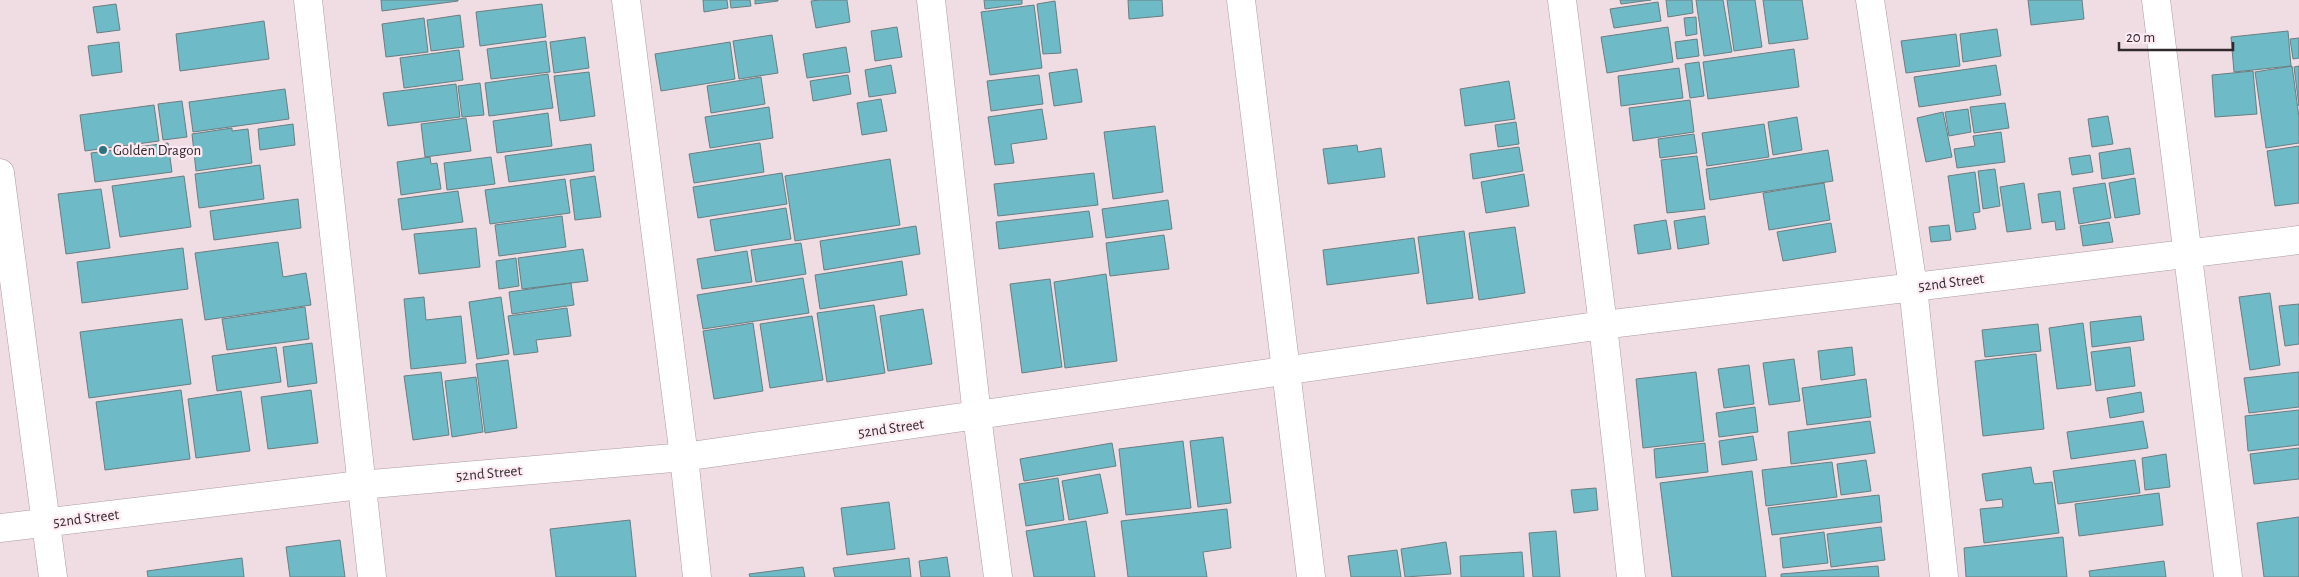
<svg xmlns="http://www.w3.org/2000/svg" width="2299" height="577" viewBox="0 0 2299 577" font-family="'Alegreya Sans',sans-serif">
<rect width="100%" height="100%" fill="#f0dde4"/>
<!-- building -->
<path fill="#6ebac7" stroke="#6a7e81" d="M381 0H458V1L382 11Z
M703 0H727L728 8 704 12Z
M730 0H750L751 6 731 8Z
M755 0H778V1L755 4Z
M820 0H847L850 22 816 28 811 1Z
M984 0H1022V4L985 9Z
M1128 0H1162L1163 16 1129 19Z
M1620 0H1651L1621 4Z
M1666 0H1692L1693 13 1668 17Z
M1696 0H1723L1732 52 1704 56Z
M1727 0H1755L1762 47 1734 51Z
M1763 0H1802L1808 39 1769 44Z
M2028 0H2082L2084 19 2031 25Z
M1055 1 1061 53 1043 54 1037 4Z
M1658 2 1661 21 1614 28 1610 9Z
M116 4 120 30 97 33 93 7Z
M542 4 546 37 480 46 476 12Z
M1034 5 1042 68 990 75 981 12Z
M460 15 464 47 431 51 427 20Z
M1696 17 1697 34 1686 36 1684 18Z
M424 18 428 52 386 57 382 24Z
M264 21 269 59 180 71 176 34Z
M897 27 902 57 875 61 871 31Z
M1668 27 1673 62 1607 73 1601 37Z
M1997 29 2001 56 1963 62 1960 34Z
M2288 31 2291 66 2234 72 2231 37Z
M1956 34 1960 66 1906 73 1901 41Z
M772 35 778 73 739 79 733 41Z
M585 37 589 68 554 73 550 42Z
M2299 38V58L2293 59 2290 39Z
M1697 39 1699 56 1677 59 1675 42Z
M546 41 550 72 491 79 487 49Z
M119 42 122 72 92 76 88 46Z
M730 42 735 79 661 91 655 54Z
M846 47 850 72 807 78 803 54Z
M1794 49 1799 87 1708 99 1703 62Z
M459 50 463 80 404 88 400 58Z
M1699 62 1704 96 1690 98 1685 64Z
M891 65 896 93 869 97 865 70Z
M1996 65 2001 95 1919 107 1914 77Z
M2292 66 2299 117V143L2266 148 2255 72Z
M2299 66V106L2294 67Z
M1679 68 1683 98 1621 106 1618 76Z
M1077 69 1082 102 1054 106 1049 73Z
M2253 71 2257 114 2215 117 2212 75Z
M589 72 595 116 560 121 554 76Z
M548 74 553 108 489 116 485 83Z
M848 75 851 94 813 101 810 81Z
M1039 75 1043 104 991 111 987 81Z
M761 77 765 104 711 113 707 86Z
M1509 81 1515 119 1465 126 1460 89Z
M480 83 484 115 462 117 458 86Z
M456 84 460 117 388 126 383 93Z
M285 89 289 119 193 132 189 102Z
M881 99 887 131 862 135 857 103Z
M1690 100 1694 132 1633 141 1629 108Z
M182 101 187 137 163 140 158 104Z
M2005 103 2009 128 1974 133 1970 107Z
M154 105 159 141 85 151 80 115Z
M769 107 773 138 710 148 705 117Z
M1042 109 1047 139 1011 144 1014 163 995 165 988 117Z
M1968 109 1971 132 1949 136 1945 112Z
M1943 112 1952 157 1926 162 1917 118Z
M548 113 552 146 497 153 493 121Z
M2108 116 2113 144 2092 147 2088 119Z
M1797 117 1802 150 1773 155 1768 122Z
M466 118 471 151 425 157 421 124Z
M1516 122 1519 144 1498 147 1495 125Z
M293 124 295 145 260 150 258 129Z
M1764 124 1769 157 1707 166 1702 133Z
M1155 126 1163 192 1113 199 1104 132Z
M232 128V131L248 129 252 163 196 171 192 134Z
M2001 132 2005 162 1957 168 1954 149 1975 146 1973 136Z
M1694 134 1697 153 1660 158 1658 139Z
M168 143 172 172 95 182 91 153Z
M760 143 764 172 694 183 689 154Z
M591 144 594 171 509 182 505 156Z
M1357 145 1358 152 1381 148 1385 177 1328 184 1323 149Z
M2299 146V203L2275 206 2267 151Z
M1519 147 1523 171 1473 179 1470 154Z
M2130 148 2134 174 2102 179 2099 153Z
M1828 150 1833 181 1710 200 1706 169Z
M2090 155 2093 172 2072 175 2069 158Z
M1697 156 1705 209 1667 213 1661 160Z
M430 157 431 164 437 163 441 189 401 195 397 162Z
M491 157 495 184 447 190 444 163Z
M890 159 900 225 795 241 785 176Z
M260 165 264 199 199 208 195 174Z
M1995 169 2000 206 1983 209 1978 171Z
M1975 172 1980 212 1973 213 1976 229 1956 232 1948 176Z
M782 173 787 204 698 218 693 187Z
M1094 173 1098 205 998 216 994 184Z
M1524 174 1529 206 1486 213 1481 182Z
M184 176 191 227 120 237 112 186Z
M595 176 601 217 575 220 570 180Z
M2135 178 2140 214 2115 218 2109 183Z
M565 179 570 213 490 224 485 190Z
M1824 183 1830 220 1769 230 1763 193Z
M2024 183 2031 229 2007 232 2000 187Z
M2105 183 2111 218 2079 224 2073 188Z
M101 189 110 248 66 254 58 194Z
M458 191 463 222 402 230 398 199Z
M2060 191 2065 229 2056 230 2055 221 2042 223 2038 194Z
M298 199 301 228 214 240 210 211Z
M1168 200 1172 229 1106 238 1102 209Z
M786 208 791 239 715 251 710 220Z
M1089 211 1093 237 999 249 996 222Z
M562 216 566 247 499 256 495 225Z
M1705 216 1709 244 1678 249 1674 221Z
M1666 220 1671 249 1638 254 1634 225Z
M2109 222 2113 242 2083 246 2080 226Z
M1831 223 1836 252 1783 261 1777 232Z
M1949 225 1951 240 1931 242 1929 227Z
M916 226 920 254 824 270 820 241Z
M1515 227 1525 293 1479 300 1469 233Z
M476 228 480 267 419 274 414 234Z
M1464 231 1473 298 1427 304 1418 237Z
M1164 235 1169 269 1110 276 1106 243Z
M1414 238 1419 273 1327 285 1323 250Z
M278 242 283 277 306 273 311 305 205 320 195 253Z
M801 243 806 274 756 282 751 250Z
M183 248 188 289 82 303 77 262Z
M583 249 588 281 522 289 518 258Z
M747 251 752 282 702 289 697 259Z
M516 258 519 286 499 289 496 261Z
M902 261 907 295 820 309 815 275Z
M1106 274 1117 361 1065 368 1054 282Z
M803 278 809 313 703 329 697 295Z
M1050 279 1062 367 1022 373 1010 284Z
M571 283 574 305 512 314 509 292Z
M2270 293 2280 365 2250 370 2239 297Z
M424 297 426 320 461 316 466 363 411 369 404 299Z
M501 297 509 354 477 359 469 302Z
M2299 304V344L2285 346 2279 306Z
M874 305 885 373 827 382 817 313Z
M305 307 309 339 227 350 222 319Z
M567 308 571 336 536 340 538 352 514 355 508 316Z
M923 309 932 364 888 371 880 316Z
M812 316 823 380 770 388 760 324Z
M2141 316 2144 340 2092 347 2090 322Z
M182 319 191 384 89 398 80 332Z
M753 323 763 391 714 399 703 331Z
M2083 323 2091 385 2057 389 2049 328Z
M2038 324 2041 351 1985 357 1982 330Z
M312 343 317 383 288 387 283 347Z
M276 347 281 382 217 391 212 356Z
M1852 347 1855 375 1821 380 1818 351Z
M2130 347 2135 386 2096 391 2091 352Z
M2036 354 2044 429 1983 436 1975 361Z
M1794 359 1800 401 1769 405 1763 363Z
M508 360 517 428 485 433 476 364Z
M1749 365 1754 404 1724 408 1718 369Z
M441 372 449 435 413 440 404 376Z
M1696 372 1704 441 1643 448 1636 379Z
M2299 372V407L2249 413 2244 378Z
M476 377 483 432 452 437 445 381Z
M1866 379 1871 417 1807 425 1802 388Z
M181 390 190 459 105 470 96 402Z
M311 390 318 443 268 449 261 397Z
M241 391 250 451 196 458 188 399Z
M2141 392 2144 412 2110 418 2107 398Z
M1755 407 1758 432 1719 437 1716 413Z
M2299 410V445L2248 451 2245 416Z
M1870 421 1875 453 1791 464 1788 432Z
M2143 421 2148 448 2071 459 2067 432Z
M1753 436 1757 460 1722 465 1719 441Z
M1223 437 1231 503 1198 507 1190 441Z
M1183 441 1191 508 1126 515 1119 449Z
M1112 443 1116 466 1024 481 1020 459Z
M1705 443 1708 472 1656 478 1654 449Z
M2299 448V479L2254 484 2250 454Z
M2166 454 2170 487 2145 490 2142 458Z
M1866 460 1871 491 1841 495 1837 464Z
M2135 460 2140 493 2058 504 2053 471Z
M1832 462 1837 497 1766 506 1762 470Z
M2031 467 2034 484 2052 482 2059 533 1984 543 1980 509 2003 507 2002 499 1986 501 1982 474Z
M1752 471 1766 577H1672L1660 483Z
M1100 474 1108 513 1069 520 1062 481Z
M1058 478 1064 520 1026 526 1019 484Z
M1596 488 1598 510 1574 513 1571 490Z
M2159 493 2163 525 2079 536 2075 504Z
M1879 495 1882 522 1772 535 1768 508Z
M889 502 895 549 847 555 841 508Z
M1227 509 1231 548 1203 552 1207 577H1128L1121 521Z
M2299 517V577H2264L2257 523Z
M630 520 636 577H556L550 529Z
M1086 521 1095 577H1034L1026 531Z
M1881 527 1885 560 1831 567 1827 534Z
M1556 531 1560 577H1533L1529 533Z
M1824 532 1828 563 1783 568 1780 538Z
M2063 537 2067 577H1966L1964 548Z
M340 540 345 577H290L286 547Z
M1446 542 1451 574 1405 577 1401 549Z
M1397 550 1401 577H1351L1348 556Z
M1522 552 1524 577H1461L1460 556Z
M947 557 950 577H921L919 561Z
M242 558 244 577H148L147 571Z
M909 558 911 577H835L833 568Z
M2164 561 2166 577H2090L2089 571Z
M1878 566 1879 577H1781V574Z
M803 567 805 577H750L749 574Z"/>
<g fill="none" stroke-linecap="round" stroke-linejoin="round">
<defs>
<path id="minor" d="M308 0 372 577
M626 0 684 457 697 577
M931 0 977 416 998 577
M1241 0 1311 577
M1562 0 1603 325 1631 577
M1870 0 1913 287 1944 577
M2156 0 2228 577
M0 173 53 577
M0 528 360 485 684 457 1603 325 2299 240"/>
</defs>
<!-- minor casing -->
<use href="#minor" stroke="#ad9ba2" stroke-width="29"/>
<!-- minor -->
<use href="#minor" stroke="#fff" stroke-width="28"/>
</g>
<!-- markers -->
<circle fill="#2c737f" stroke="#feeaf2" stroke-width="2" cx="103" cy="150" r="5"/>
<g text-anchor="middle" stroke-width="4.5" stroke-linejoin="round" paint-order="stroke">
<!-- poi labels -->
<g font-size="15" fill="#312a2d" stroke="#feeaf2" text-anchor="start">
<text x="113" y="155">Golden Dragon</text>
</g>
<!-- street labels -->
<g font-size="15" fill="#312a2d" stroke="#feeaf2">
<text transform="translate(1951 282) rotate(-7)" y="5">52nd Street</text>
<text transform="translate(891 428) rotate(-8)" y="5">52nd Street</text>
<text transform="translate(489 473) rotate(-5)" y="5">52nd Street</text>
<text transform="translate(86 518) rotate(-7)" y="5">52nd Street</text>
</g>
</g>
<!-- scale -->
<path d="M2119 42v8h114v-8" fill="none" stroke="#312a2d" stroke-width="2.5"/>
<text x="2126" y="42" font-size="15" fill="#312a2d" stroke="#feeaf2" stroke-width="4" paint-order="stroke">20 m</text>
</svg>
